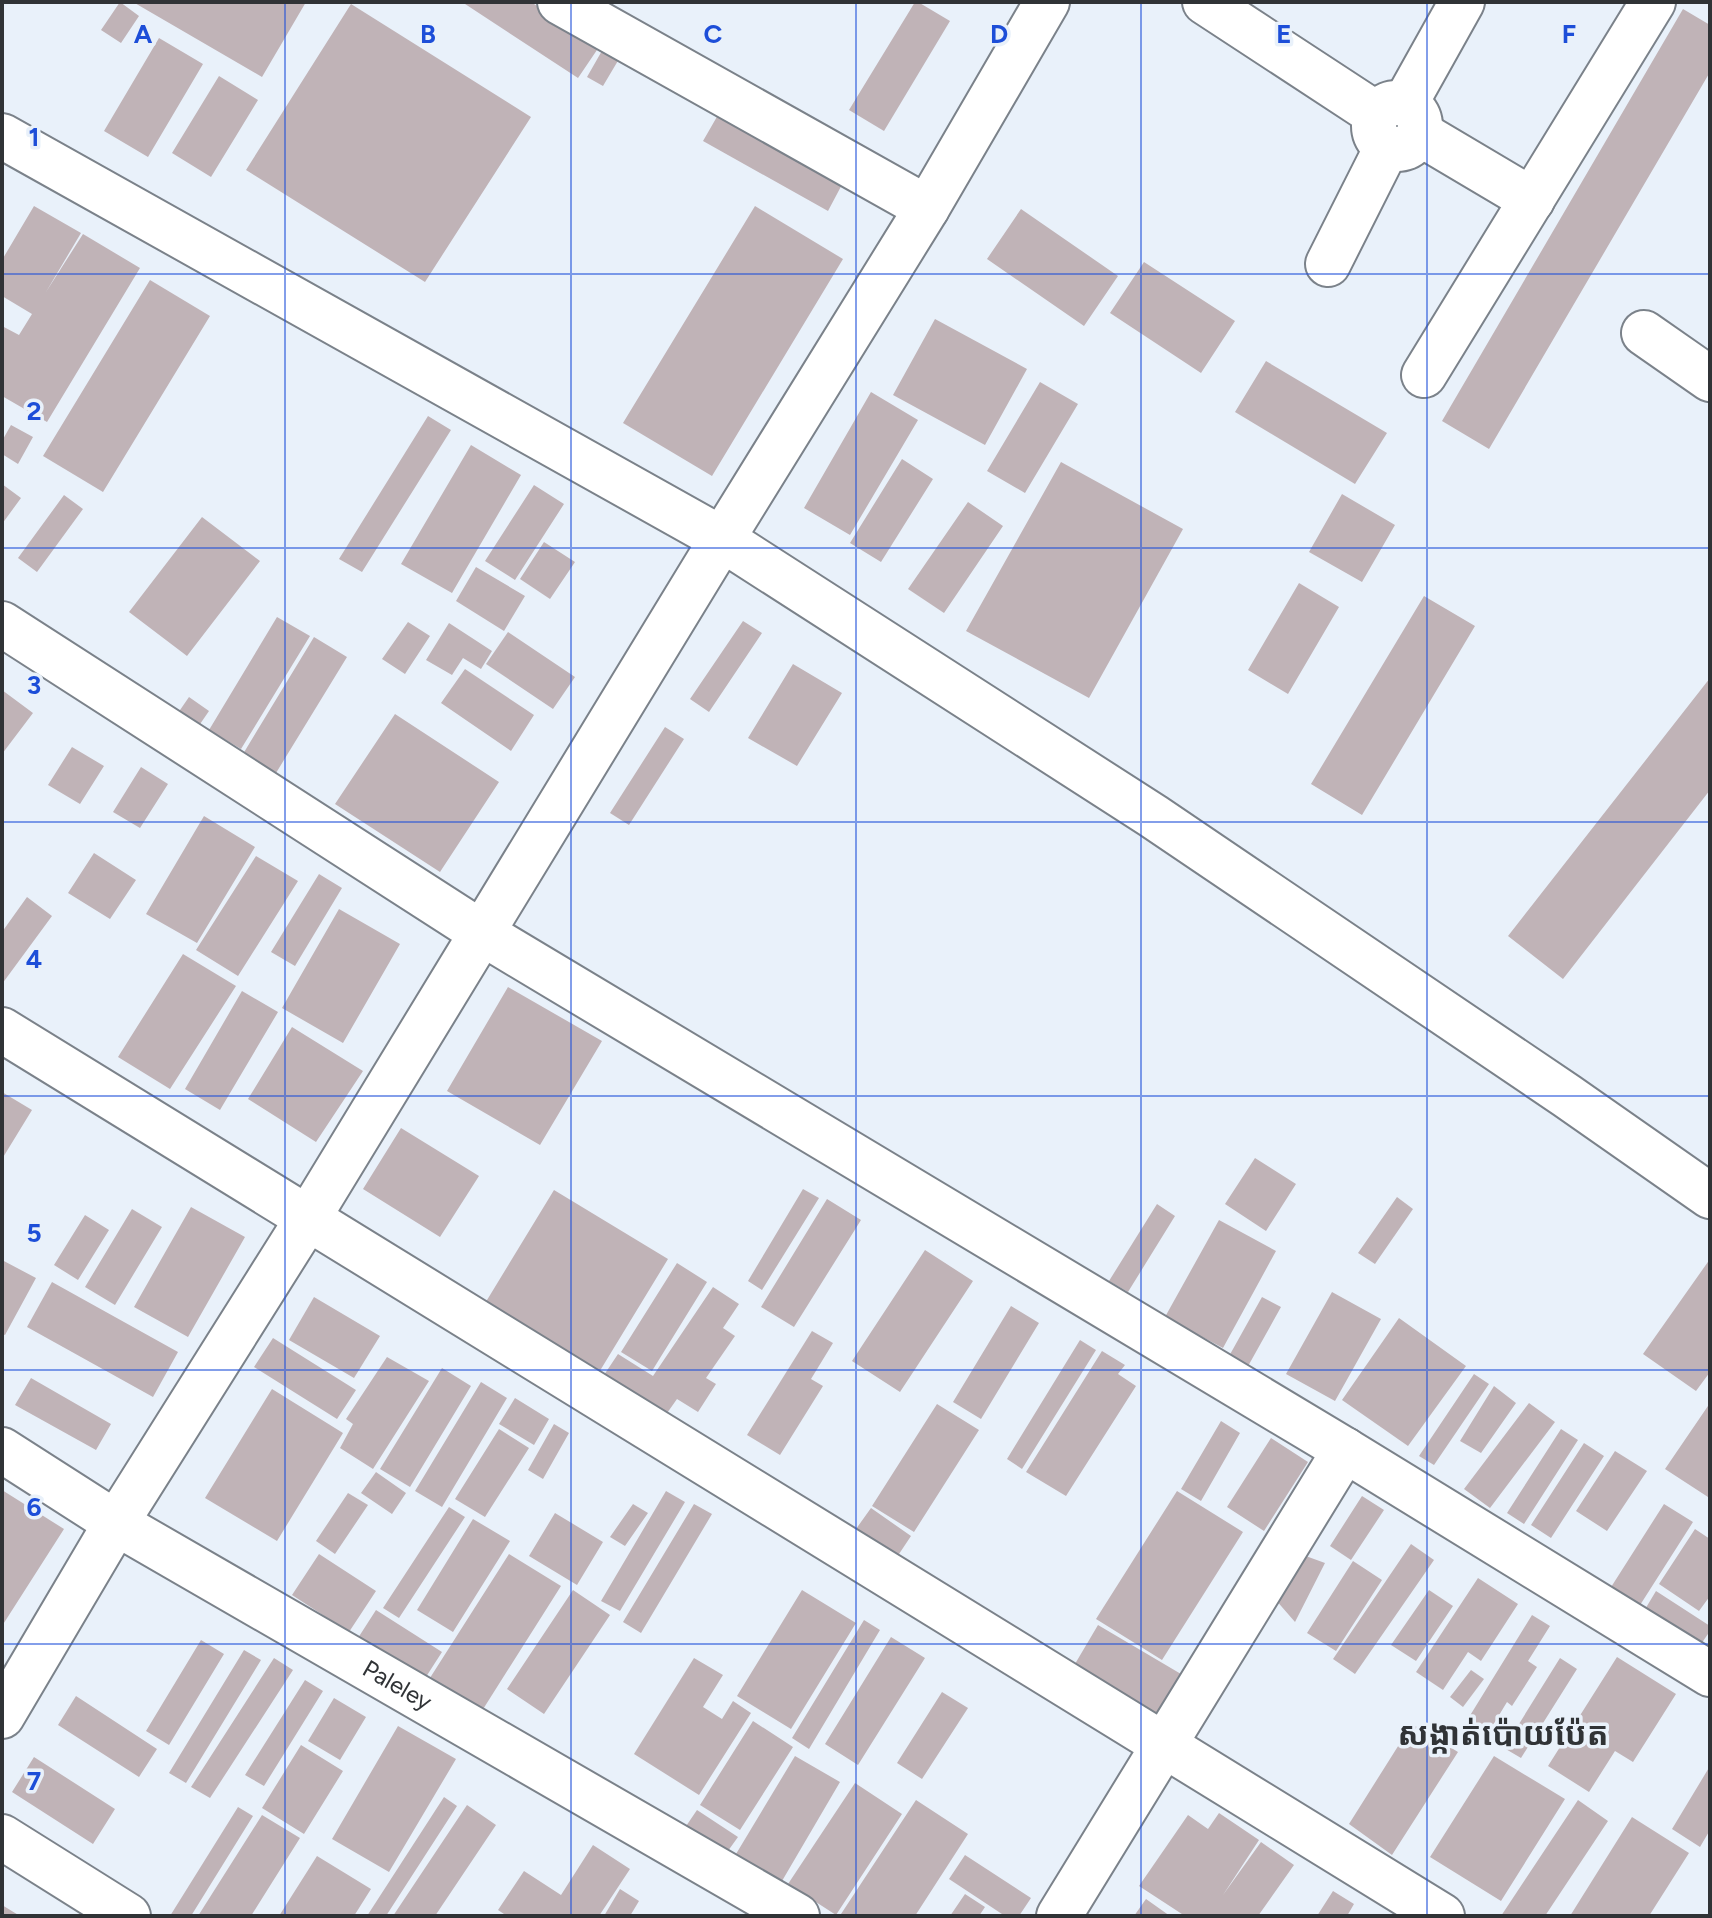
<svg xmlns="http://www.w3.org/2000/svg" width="1712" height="1918" viewBox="0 0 1712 1918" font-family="Figtree,'Noto Sans Khmer',sans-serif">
<rect width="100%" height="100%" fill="#e9f1fa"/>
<!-- building -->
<path fill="#c0b3b7" d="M120 2 139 16 121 43 101 30Z
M133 2H306L262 77Z
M462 2H531L599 47 578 78Z
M915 2H918L950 21 884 131 849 110Z
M351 4 531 117 425 282 246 170Z
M1683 9 1710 25V72L1489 449 1442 421Z
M159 38 203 64 148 157 104 131Z
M603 49 619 59 603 86 587 77Z
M219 76 258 100 211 177 172 153Z
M722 108 846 177 828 211 703 141Z
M34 206 81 233 46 292 83 234 140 268 47 422 2 396V326L19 335 32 314 2 296V260Z
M755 206 843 259 712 476 623 423Z
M1021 209 1118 276 1084 326 987 259Z
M1144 262 1235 321 1201 373 1110 313Z
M150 280 210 316 103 492 43 456Z
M935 319 1027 369 985 445 893 395Z
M1266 361 1387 433 1355 484 1235 412Z
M1040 382 1078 404 1025 493 987 471Z
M871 392 918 420 850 535 804 508Z
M428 416 451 430 362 572 339 559Z
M11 425 33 437 18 464 2 454V441Z
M471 445 521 475 452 593 401 564Z
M902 459 933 479 881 562 850 543Z
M1061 462 1183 529 1089 698 966 631Z
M2 484 21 498 2 524Z
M534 485 564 504 515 580 485 561Z
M1342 494 1395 525 1362 582 1309 552Z
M64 495 83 509 37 572 18 558Z
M968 502 1003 526 944 613 908 589Z
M202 517 260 561 187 656 129 612Z
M544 542 575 562 550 599 520 579Z
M476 567 525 596 504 631 456 601Z
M1299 583 1339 607 1288 694 1248 670Z
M1424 596 1475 626 1362 815 1311 784Z
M277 617 310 636 241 749 209 730Z
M743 621 762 633 709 712 690 699Z
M408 622 430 636 405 674 382 659Z
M449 623 492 651 481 669 463 658 452 675 426 660Z
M508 632 575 677 553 709 486 664Z
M314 637 347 657 276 773 243 754Z
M793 664 842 693 797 766 748 738Z
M465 669 534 715 511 751 441 703Z
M1710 678V790L1563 979 1508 936Z
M2 690 33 713 2 754Z
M189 697 209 711 198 727 178 713Z
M395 714 499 782 440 872 335 804Z
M665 727 684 739 629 825 610 813Z
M72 747 104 766 80 804 48 785Z
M141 767 168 784 140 828 113 812Z
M204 816 255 847 197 943 146 914Z
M94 853 136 880 110 919 68 893Z
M256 856 298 881 238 976 196 950Z
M319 874 342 888 295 966 271 952Z
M27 897 52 916 2 984V932Z
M339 909 400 944 343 1043 282 1008Z
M183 954 236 986 170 1089 118 1057Z
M508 987 602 1041 540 1145 447 1091Z
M242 991 278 1012 220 1110 185 1089Z
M292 1027 363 1071 316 1142 248 1099Z
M2 1092 32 1110 2 1159Z
M401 1128 479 1176 440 1237 363 1189Z
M1255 1158 1296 1184 1266 1231 1225 1204Z
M803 1189 819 1198 762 1290 748 1281Z
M554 1190 668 1259 598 1374 484 1305Z
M1397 1197 1413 1209 1375 1264 1358 1253Z
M827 1199 861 1220 794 1327 761 1307Z
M1157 1204 1175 1216 1128 1292 1109 1281Z
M191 1207 245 1237 188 1337 134 1307Z
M132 1209 162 1227 115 1305 85 1287Z
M85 1215 109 1230 78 1280 54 1265Z
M1219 1220 1276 1251 1223 1348 1165 1317Z
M925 1250 973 1281 900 1392 852 1361Z
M1710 1259V1372L1696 1391 1643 1354Z
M2 1260 36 1278 5 1335 2 1334Z
M677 1263 707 1282 652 1371 621 1352Z
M52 1282 178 1352 153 1397 27 1327Z
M713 1287 739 1304 723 1328 735 1336 706 1378 716 1384 698 1412 677 1399 665 1416 604 1375 618 1354 653 1376Z
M1332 1292 1381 1319 1335 1401 1286 1374Z
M314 1297 380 1336 354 1378 289 1340Z
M1262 1297 1281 1307 1247 1368 1228 1358Z
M1011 1306 1039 1323 981 1419 953 1402Z
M1399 1318 1466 1366 1408 1446 1342 1400Z
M812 1331 833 1343 811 1379 823 1386 780 1455 747 1435Z
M273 1338 356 1390 337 1419 254 1367Z
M1080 1340 1096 1350 1022 1469 1007 1459Z
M1102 1351 1125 1365 1118 1374 1136 1386 1066 1496 1026 1472Z
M387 1357 429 1381 373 1469 340 1448 353 1424 346 1419Z
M442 1368 471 1386 410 1487 380 1469Z
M1474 1374 1489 1384 1434 1465 1419 1456Z
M31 1378 111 1424 96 1450 15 1405Z
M481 1382 507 1398 442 1507 415 1491Z
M1494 1386 1516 1403 1481 1453 1460 1441Z
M272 1389 343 1433 277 1541 205 1498Z
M515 1398 549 1419 534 1445 499 1424Z
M1529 1403 1555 1422 1490 1508 1464 1489Z
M1710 1403V1494L1708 1497 1665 1469Z
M937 1404 979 1430 914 1532 872 1506Z
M1221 1421 1240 1433 1201 1501 1181 1489Z
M554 1424 569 1433 543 1479 528 1470Z
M499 1429 529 1448 485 1517 455 1499Z
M1561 1429 1578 1440 1524 1524 1507 1513Z
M1271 1438 1308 1462 1264 1531 1227 1507Z
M1584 1443 1604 1456 1551 1538 1531 1525Z
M1615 1451 1647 1471 1607 1531 1576 1511Z
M376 1472 406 1493 392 1514 361 1493Z
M2 1490 64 1529 2 1626Z
M666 1491 685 1502 620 1611 601 1601Z
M1177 1491 1243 1532 1162 1660 1096 1619Z
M348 1493 368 1505 335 1554 316 1541Z
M1362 1496 1384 1510 1351 1560 1330 1546Z
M633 1504 648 1513 625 1546 610 1537Z
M694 1504 712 1514 641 1633 623 1622Z
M1664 1504 1693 1522 1635 1613 1606 1595Z
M449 1507 465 1517 399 1618 383 1608Z
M871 1508 911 1536 897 1557 856 1529Z
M555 1513 603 1542 577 1585 529 1556Z
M473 1519 510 1541 453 1632 417 1610Z
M1695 1529 1710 1539V1596L1699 1611 1659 1584Z
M1411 1544 1434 1560 1355 1674 1333 1659Z
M319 1554 376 1591 349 1632 292 1595Z
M509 1554 561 1586 480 1714 428 1681Z
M1303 1555 1325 1563 1295 1622 1275 1599Z
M1353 1561 1382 1580 1336 1651 1307 1633Z
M1478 1578 1518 1604 1481 1661 1468 1652 1443 1690 1416 1672Z
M573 1590 610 1615 544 1714 507 1689Z
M802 1590 856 1623 791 1729 737 1696Z
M1429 1590 1453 1606 1416 1661 1391 1645Z
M1656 1591 1710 1626V1631L1699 1647 1644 1611Z
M376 1610 442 1652 424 1680 358 1638Z
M1532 1615 1550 1626 1528 1661 1537 1667 1512 1706 1507 1702 1487 1735 1466 1722Z
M864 1620 880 1630 809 1749 792 1738Z
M1098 1625 1181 1674 1155 1718 1072 1669Z
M891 1637 925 1658 858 1765 825 1744Z
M201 1640 224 1654 169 1745 146 1731Z
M244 1650 261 1660 186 1783 169 1773Z
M1617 1657 1676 1694 1633 1762 1615 1751 1589 1792 1548 1766Z
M274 1658 293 1670 210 1798 191 1787Z
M694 1658 723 1675 703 1707 722 1719 733 1701 751 1713 699 1795 634 1754Z
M1560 1658 1577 1669 1521 1758 1504 1748Z
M1471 1670 1484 1679 1463 1707 1450 1697Z
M305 1680 323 1691 264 1786 245 1775Z
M942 1692 968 1708 922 1779 897 1763Z
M76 1696 157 1749 139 1777 58 1725Z
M334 1698 366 1717 340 1760 308 1741Z
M753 1721 793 1747 740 1830 700 1805Z
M1412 1724 1458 1752 1392 1855 1349 1824Z
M398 1726 456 1759 389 1872 332 1839Z
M301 1745 343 1771 304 1834 262 1808Z
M795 1756 840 1782 782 1881 736 1854Z
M1494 1756 1565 1799 1501 1901 1430 1857Z
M34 1757 115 1809 93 1844 12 1792Z
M1710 1766V1830L1700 1847 1672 1829Z
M855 1783 902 1814 836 1915 788 1884Z
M444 1797 457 1806 386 1916H367Z
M916 1800 968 1834 915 1916H844L841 1914Z
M1578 1800 1608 1821 1545 1916H1501Z
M467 1805 496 1825 435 1916H393Z
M238 1807 253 1816 191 1916H170Z
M697 1810 738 1837 720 1862 680 1835Z
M1219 1813 1259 1840 1223 1895 1261 1842 1294 1865 1258 1916H1185L1139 1886 1188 1815 1208 1829Z
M262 1815 300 1838 251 1916H198Z
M1632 1817 1689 1853 1649 1916H1570Z
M593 1845 630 1869 599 1916H507L498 1910 524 1871 561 1895Z
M965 1855 1031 1898 1019 1916H1005L949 1879Z
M317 1856 371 1889 354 1916H279Z
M620 1889 639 1901 630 1916H604Z
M1333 1891 1354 1904 1347 1916H1317Z
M965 1894 985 1907 979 1916H950Z
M1146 1899 1170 1916H1134Z
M2 1905 20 1916H2Z"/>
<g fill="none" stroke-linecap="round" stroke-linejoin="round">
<defs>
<g id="minor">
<path d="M560 2 927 208"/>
<path d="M1205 2 1376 114"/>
<circle cx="1397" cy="126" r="23"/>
<path d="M1405 104 1462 2"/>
<path d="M1419 133 1532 200"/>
<path d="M2 136 722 539 1153 816 1567 1096 1710 1196"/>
<path d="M1328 264 1387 147"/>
<path d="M1644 333 1710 379"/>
<path d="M1424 375 1653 2"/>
<path d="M2 624 482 933 1345 1450 1710 1674"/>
<path d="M2 1030 1442 1916"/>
<path id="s1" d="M2 1450 116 1523 797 1916"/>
<path d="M2 1716 116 1523 308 1218 722 539 927 208 1047 2"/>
<path d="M2 1837 128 1916"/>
<path d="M1059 1916 1345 1450"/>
</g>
</defs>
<!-- minor casing -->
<use href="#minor" stroke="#7b828a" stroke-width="48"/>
<!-- minor -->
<use href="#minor" stroke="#fff" stroke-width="44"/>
</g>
<!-- grid -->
<path fill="none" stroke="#1d4ed8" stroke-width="2" stroke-opacity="0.55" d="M285 2V1916M571 2V1916M856 2V1916M1141 2V1916M1427 2V1916M2 274H1710M2 548H1710M2 822H1710M2 1096H1710M2 1370H1710M2 1644H1710"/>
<g text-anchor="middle" stroke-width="7" stroke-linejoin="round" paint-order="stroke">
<!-- street labels -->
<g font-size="24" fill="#303336" stroke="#e9f1fa">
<text dy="8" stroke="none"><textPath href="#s1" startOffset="460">Paleley</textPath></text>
</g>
<!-- district labels -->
<g font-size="32" font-weight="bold" fill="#303336" stroke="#e9f1fa">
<text x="1503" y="1745">សង្កាត់ប៉ោយប៉ែត</text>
</g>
</g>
<g font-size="26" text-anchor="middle" font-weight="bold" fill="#1d4ed8" stroke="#e9f1fa" stroke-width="7" stroke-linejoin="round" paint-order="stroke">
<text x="143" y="43">A</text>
<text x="428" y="43">B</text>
<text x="713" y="43">C</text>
<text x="999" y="43">D</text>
<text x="1284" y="43">E</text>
<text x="1569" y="43">F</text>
<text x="34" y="146">1</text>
<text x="34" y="420">2</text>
<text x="34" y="694">3</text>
<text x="34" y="968">4</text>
<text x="34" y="1242">5</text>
<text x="34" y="1516">6</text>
<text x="34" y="1790">7</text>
</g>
<!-- border -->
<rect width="1712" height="1918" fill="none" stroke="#303336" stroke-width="8"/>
</svg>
